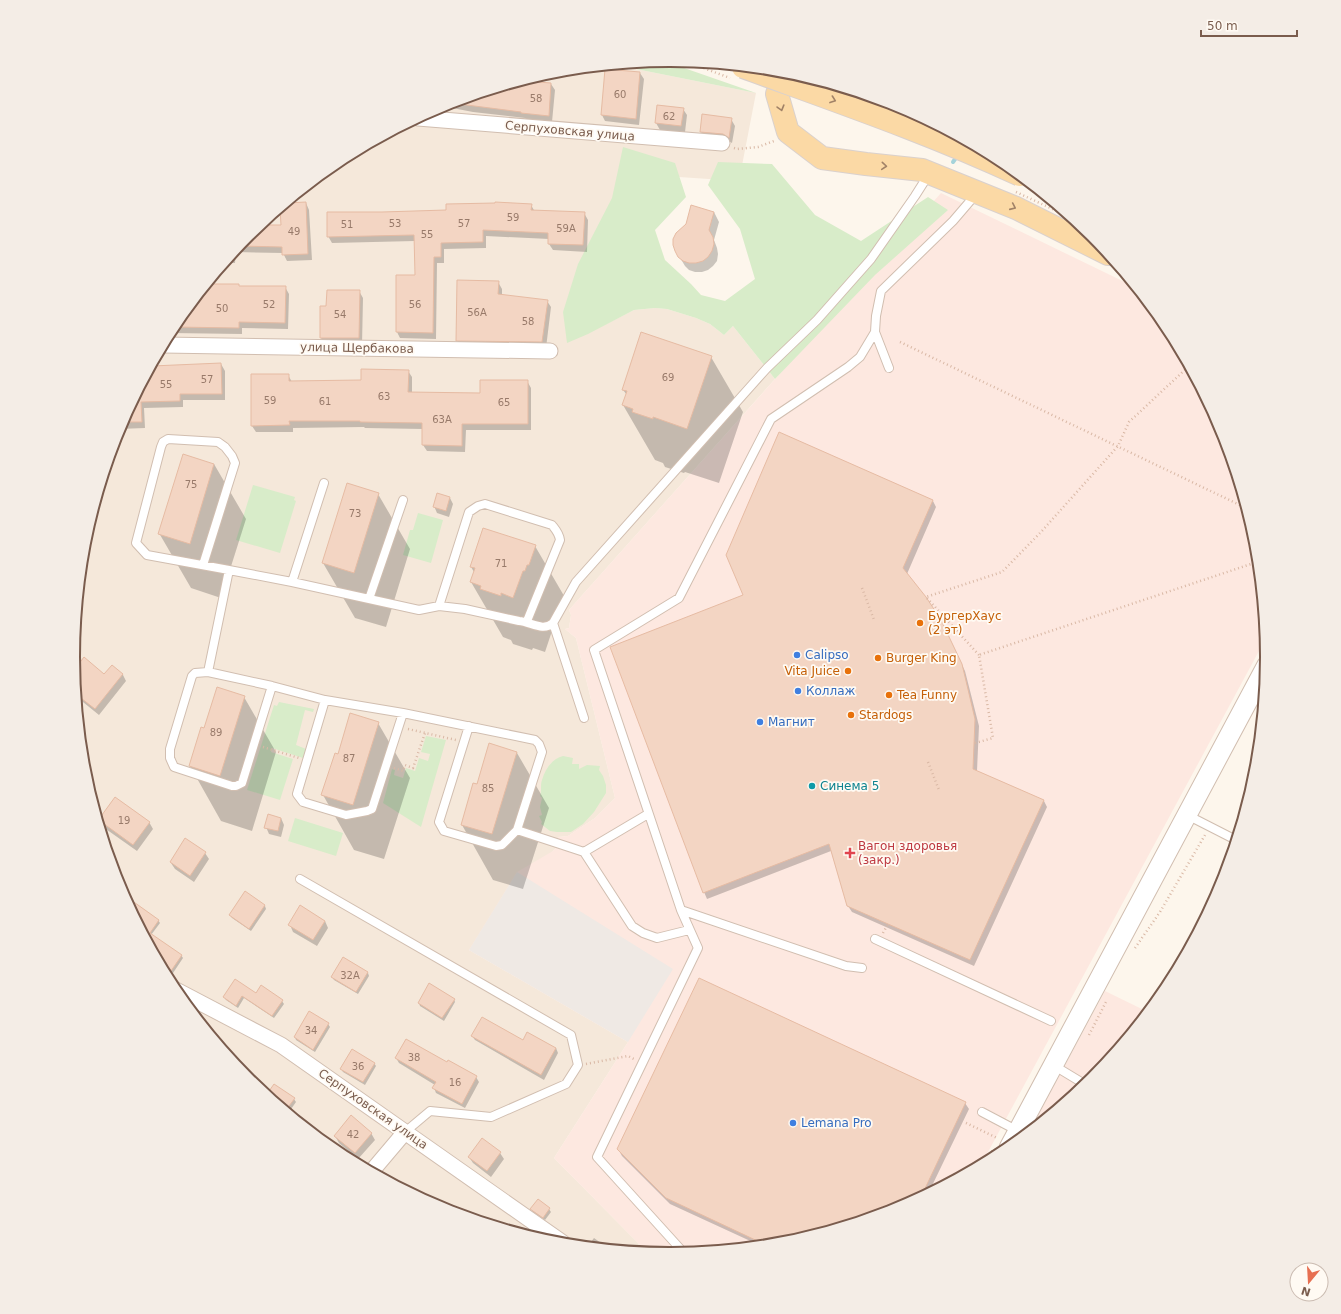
<svg xmlns="http://www.w3.org/2000/svg" width="1341" height="1314" viewBox="0 0 1341 1314" font-family="'DejaVu Sans',sans-serif">
<rect width="100%" height="100%" fill="#fdf6ec"/>
<!-- residential -->
<path fill="#f5e8da" d="M616 65 756 93 739 181 634 174 588 333 634 310 655 308 667 309 696 318 710 324 724 335 733 326 775 379 569 610 571 615 569 628 565 629 576 638 615 798 595 818 568 836 558 837 557 847 553 851 469 950 628 1042 554 1158 647 1252 554 1242 442 1208 339 1153 248 1079 174 988 119 885 85 773 74 657 85 540 119 428 174 325 249 235 339 160 442 105 554 71Z"/>
<!-- commercial -->
<path fill="#fde8e0" d="M941 193 1137 288 1167 326 1222 429 1256 541 1266 638 981 1165 899 1209 787 1243 670 1254 647 1252 554 1158 628 1042 469 950 517 872 553 851 557 847 558 837 568 836 595 818 615 798 576 638 565 629 569 628 571 615 569 610Z
M1105 991 1148 1012 1092 1079 1029 1132Z"/>
<!-- industrial -->
<path fill="#efe9e4" d="M1226 870 1222 886 1176 971Z
M517 872 673 969 628 1042 469 950Z"/>
<!-- green -->
<path fill="#d8ecc9" d="M664 61 756 93 616 65Z
M623 147 675 163 686 197 655 230 665 260 691 284 701 295 725 301 755 279 740 229 708 185 718 162 772 164 815 215 861 241 928 197 948 210 875 275 775 379 733 326 724 335 710 324 696 318 667 309 655 308 634 310 588 334 567 343 563 312 578 264 612 198Z
M253 485 295 497 294 500 296 501 280 553 236 540Z
M418 513 443 520 431 563 403 555 410 530H413Z
M279 702 314 709 313 712 305 710 296 745 306 749 303 758 272 748 271 752 293 759 280 800 247 790 274 705 277 706Z
M426 736 446 740 421 827 383 803 392 769 395 770 394 775 403 778 406 768 415 771 419 758 428 761 430 754 421 752Z
M563 756 573 758 572 764H579V769L587 765 600 766 599 770 603 776 606 785V793L594 812 583 824 571 832H557L550 831 541 824 542 822 539 816 542 815 540 807 542 798 540 796C542 790 540 785 542 780 545 769 552 759 563 756Z
M295 818 343 833 336 856 288 841Z"/>
<!-- shadow -->
<path fill="#0003" d="M640 73 644 79 639 125 605 121 602 115Z
M517 83 551 84 555 90 552 122 526 119 525 118 473 112 447 107 446 104Z
M658 106 683 109 687 115 685 132 660 130 656 123Z
M731 119 735 126 732 143 727 140 705 138 701 132Z
M306 203 309 210 312 260 287 261 283 253 236 252 235 263H226L249 235 260 226H282L281 208 286 204Z
M531 205 535 212 584 213 588 220 587 252 553 250 549 244V239L486 236V248L444 249V263H437L436 339 400 338 397 332V276H416L415 241 332 243 328 236 447 211Z
M714 212 719 222 714 240 717 248 718 254 717 261 713 266 708 270 702 272H695L689 270 685 266 676 251Z
M498 282 502 289V295L547 301 551 307 546 348 460 347 457 340Z
M238 285 240 287H285L289 294 288 329 242 328V334L170 333 174 325 197 297 206 298Z
M359 291 363 298 362 345 324 344 321 338 327 307Z
M711 357 743 412 719 483 685 472 684 473 665 467 663 463 655 460 623 405 627 395 623 390Z
M221 364 225 371V400H183V407L144 408 145 428 119 429 152 367Z
M408 371 412 377V393L481 394 527 381 531 388V430H466L465 452 427 451 423 445V429L365 428 364 427 293 428V432H256L252 426 288 375 292 382 362 381Z
M214 464 246 519 221 598 191 588 159 533Z
M378 494 410 549 386 627 355 618 323 563Z
M450 498 453 504 449 517 437 513 434 506Z
M933 501 936 507 907 574 944 628 965 671 979 726 977 771 1044 801 1047 807 974 966 852 912 848 906 831 851 707 899 704 892 744 595Z
M535 546 567 601 560 620 558 619 554 625 545 652 533 648 532 650 513 644 511 640 503 637 471 582 474 572 471 567Z
M84 659 105 675 112 666 123 675 126 681 99 715 78 698 75 670Z
M244 697 276 752 252 831 221 821 190 766 205 729Z
M378 723 410 778 384 859 354 850 323 795 338 755Z
M490 744 517 753 549 808 523 889 493 880 462 825 477 785Z
M115 798 149 822 153 829 137 851 103 827 99 820Z
M281 818 284 825 281 837 269 834 266 827Z
M205 853 209 859 194 882 175 869 171 863Z
M246 893 265 906 266 909 251 931 232 918 230 915Z
M130 900 158 920 160 923 151 935 181 955 183 958 173 973 161 965 154 951 155 950 153 949 128 902Z
M325 921 328 928 317 946 293 932 290 925Z
M343 959 368 973 369 976 358 994 334 980 332 977Z
M256 994 282 1001 284 1004 274 1018 244 998 238 1008 226 1000 224 997Z
M454 999 455 1002 444 1021 420 1006 419 1003Z
M310 1013 328 1024 330 1027 315 1052 296 1040 295 1037Z
M472 1036 523 1042 556 1048 558 1053 544 1080 475 1040Z
M396 1058 447 1064 476 1077 479 1082 465 1108 436 1093 434 1088 435 1085 399 1063Z
M232 1059 244 1068 246 1070 244 1074Z
M374 1063 376 1066 365 1085 343 1072 341 1069Z
M274 1085 294 1099 296 1102 289 1112 267 1095Z
M965 1103 969 1109 929 1192 899 1209 787 1243 759 1245 670 1204 622 1156 618 1149Z
M371 1133 375 1140 358 1159 339 1143 335 1136Z
M482 1139 500 1153 504 1159 491 1177 473 1163 469 1157Z
M531 1209H549L551 1212 545 1220 533 1212Z
M594 1238 608 1248 588 1246Z"/>
<g fill="none" stroke-linecap="round" stroke-linejoin="round">
<!-- stream -->
<path stroke="#a5d3da" stroke-width="4" d="M953 162 958 155"/>
</g>
<!-- building -->
<path fill="#f3d5c3" stroke="#e6bba3" d="M605 69 640 72 636 119 601 115Z
M524 81 551 83 549 116 521 113V112L451 103Z
M657 105 684 108 681 126 655 123Z
M702 114 732 118 729 138 723 134 700 132Z
M306 202 308 254 282 255V247L240 246 249 235 261 225H281L280 209 287 203Z
M495 202 532 204 531 210 585 212 583 245 548 244V233L483 230V242L441 243V257H434L433 333 396 332V275H415L414 235 327 237V212H382L446 210V204L495 203Z
M691 205 714 212 709 230 713 237 714 244 712 251 708 257 703 261 696 263H689L683 261 678 257 675 251 673 245V239L676 233 686 224Z
M457 280 499 281 498 294 548 300 542 342 456 341Z
M208 284H239V286H286L285 323 239 322V328L173 327Z
M327 290H360L359 338H320V306H326Z
M641 332 712 356 687 429 653 417V419L632 412 633 409 622 405 627 391 622 390Z
M221 363 222 394H180V401L141 402 142 422H122L152 366Z
M361 369 409 370 408 392 480 393V380H528V424H462V446L422 445V423L360 422V421H289L290 425 251 426V374H289V381L361 380Z
M779 432 933 500 903 568 926 597 941 620 962 664 975 719 973 769 1044 800 970 960 847 906 829 844 703 893 610 647 743 595 726 555Z
M183 454 214 464 190 544 158 534Z
M347 483 379 493 354 573 322 563Z
M437 493 450 497 446 511 433 507Z
M483 528 536 545 529 565H527L525 571H523L513 598 501 593V596L480 589 481 586 470 582 475 568 470 567Z
M84 657 104 674 112 665 123 674 95 709 77 695 75 669Z
M217 687 245 696 220 776 189 766 201 727 204 728Z
M350 713 379 722 353 805 321 795 335 753 338 754Z
M489 743 517 752 492 834 461 825 473 783 477 784Z
M115 797 150 822 133 845 100 821 99 819Z
M268 814 281 818 278 831 264 828Z
M185 838 206 852 190 876 170 862Z
M245 891 265 905 249 929 229 915Z
M124 895 159 920 150 933 182 955 171 971 161 963Z
M300 905 325 921 313 940 288 925Z
M343 957 368 972 356 992 331 977Z
M699 978 966 1102 921 1197 899 1209 787 1243 766 1245 666 1198 617 1149Z
M235 979 256 993 261 985 283 1000 272 1016 242 996 236 1006 223 997Z
M429 983 455 999 442 1018 418 1003Z
M309 1011 329 1023 313 1050 294 1037Z
M482 1017 523 1040 527 1032 556 1048 541 1075 471 1036Z
M406 1039 447 1062 448 1060 477 1076 462 1104 432 1088 436 1082 395 1058Z
M352 1049 375 1063 363 1082 340 1069Z
M274 1084 295 1098 286 1110 267 1094Z
M351 1115 372 1133 355 1153 334 1136Z
M482 1138 501 1152 487 1171 468 1157Z
M538 1199 550 1208 543 1218 530 1209Z"/>
<g fill="none" stroke-linecap="round" stroke-linejoin="round">
<defs>
<path id="service" d="M889 368 875 332 876 316 881 291 953 221 977 193
M203 565 235 463 232 456 225 447 218 442 168 439 163 442 161 447 136 543 147 555 229 570
M292 582 324 483
M369 599 403 500
M439 606 469 512 478 506 485 504 552 525C556 530 559 533 560 540L527 621
M553 623 584 718
M208 672 229 570 292 582 419 610 439 606 465 609 519 621C531 622 543 632 553 623L576 582 767 368 817 320 871 259 915 196 929 174
M272 686 242 783 236 786H232L174 767 170 758V749L192 676 195 673 208 672 272 686 325 700 403 713 535 740 539 744 542 752 517 830 584 852
M325 700 297 794 303 802 346 815 367 811 372 809 403 713
M469 726 439 822 444 831 496 846 502 845 517 830
M648 814 584 852 632 926 643 933 657 938 689 930
M1187 815 1236 840
M300 879 571 1035 578 1065 566 1084 491 1117 430 1111 405 1132
M681 910 698 948 597 1157 684 1253
M875 939 1051 1021
M862 968 846 966 681 910 594 650 679 598 771 419 848 367 860 357 875 332
M1053 1065 1086 1085
M982 1112 1018 1131"/>
<path id="minor" d="M418 118 722 143
M163 345 550 351
M174 989 281 1045 563 1243
M372 1171 405 1132"/>
<path id="tertiary" d="M1009 1148 1267 665"/>
<path id="primary" d="M785 71 777 94 788 132 822 158 866 164 922 170 1016 208 1108 254"/>
</defs>
<!-- service casing -->
<use href="#service" stroke="#d1beb0" stroke-width="10"/>
<!-- minor casing -->
<use href="#minor" stroke="#d1beb0" stroke-width="17"/>
<!-- tertiary casing -->
<use href="#tertiary" stroke="#d1beb0" stroke-width="21"/>
<!-- primary casing -->
<use href="#primary" stroke="#dad1cd" stroke-width="24"/>
<!-- path -->
<path stroke="#d9b8a5" stroke-width="2.5" stroke-dasharray="1 3" stroke-linecap="butt" d="M734 148 737 149 758 147 774 141
M900 342 1246 508
M862 588 874 620
M979 655 926 597 1002 572 1041 532 1118 446 1129 422 1189 366
M408 729 456 740
M975 743 993 738 979 655 1257 562 1258 560
M263 747 299 758
M928 762 939 790
M394 768 403 771 405 765 413 768 425 733
M883 933 888 924
M1135 948 1160 912 1205 835
M1089 1035 1107 1000
M586 1064 628 1056 634 1059
M966 1123 997 1138
M986 1162 994 1148"/>
<!-- service -->
<use href="#service" stroke="#fff" stroke-width="8"/>
<!-- minor -->
<use href="#minor" stroke="#fff" stroke-width="15"/>
<!-- tertiary -->
<use href="#tertiary" stroke="#fff" stroke-width="19"/>
<!-- primary -->
<use href="#primary" stroke="#fbd9a5" stroke-width="22"/>
<defs>
<path id="primary-bridge" d="M743 67C836 101 930 133 1020 175"/>
</defs>
<!-- primary-bridge casing -->
<use href="#primary-bridge" stroke="#dad1cd" stroke-width="24" stroke-linecap="butt"/>
<!-- path-bridge -->
<path stroke="#d9b8a5" stroke-width="2.5" stroke-dasharray="1 3" stroke-linecap="butt" d="M685 61 730 78
M1016 192 1074 219"/>
<!-- primary-bridge -->
<use href="#primary-bridge" stroke="#fbd9a5" stroke-width="22"/>
</g>
<!-- one-way arrows -->
<defs><path id="oneway-chevron" d="M-2-3.5L2.5 0L-2 3.5" fill="none" stroke-width="1.6" stroke-linecap="round" stroke-linejoin="round"/></defs>
<g stroke="#a18267">
<use href="#oneway-chevron" transform="translate(833 100) rotate(20)"/>
<use href="#oneway-chevron" transform="translate(781 108) rotate(74)"/>
<use href="#oneway-chevron" transform="translate(884 166) rotate(5)"/>
<use href="#oneway-chevron" transform="translate(1013 207) rotate(24)"/>
</g>
<!-- markers -->
<g fill="#e8710a" stroke="#fffaf3" stroke-width="1.5">
<circle cx="920" cy="623" r="4"/>
<circle cx="878" cy="658" r="4"/>
<circle cx="848" cy="671" r="4"/>
<circle cx="889" cy="695" r="4"/>
<circle cx="851" cy="715" r="4"/>
</g>
<g fill="#3f7fe0" stroke="#fffaf3" stroke-width="1.5">
<circle cx="797" cy="655" r="4"/>
<circle cx="798" cy="691" r="4"/>
<circle cx="760" cy="722" r="4"/>
<circle cx="793" cy="1123" r="4"/>
</g>
<circle fill="#0f9aa8" stroke="#fffaf3" stroke-width="1.5" cx="812" cy="786" r="4"/>
<path fill="#e0444e" stroke="#fffaf3" stroke-width="1.5" d="M848 847h4v4h4v4h-4v4h-4v-4h-4v-4h4z"/>
<g text-anchor="middle" stroke-width="3.5" stroke-linejoin="round" paint-order="stroke">
<!-- number labels -->
<g font-size="10" fill="#987a6a">
<text x="620" y="98">60</text>
<text x="536" y="102">58</text>
<text x="669" y="120">62</text>
<text x="513" y="221">59</text>
<text x="395" y="227">53</text>
<text x="464" y="227">57</text>
<text x="347" y="228">51</text>
<text x="566" y="232">59А</text>
<text x="294" y="235">49</text>
<text x="427" y="238">55</text>
<text x="269" y="308">52</text>
<text x="415" y="308">56</text>
<text x="222" y="312">50</text>
<text x="477" y="316">56А</text>
<text x="340" y="318">54</text>
<text x="528" y="325">58</text>
<text x="668" y="381">69</text>
<text x="207" y="383">57</text>
<text x="166" y="388">55</text>
<text x="384" y="400">63</text>
<text x="270" y="404">59</text>
<text x="325" y="405">61</text>
<text x="504" y="406">65</text>
<text x="442" y="423">63А</text>
<text x="191" y="488">75</text>
<text x="355" y="517">73</text>
<text x="501" y="567">71</text>
<text x="216" y="736">89</text>
<text x="349" y="762">87</text>
<text x="488" y="792">85</text>
<text x="124" y="824">19</text>
<text x="350" y="979">32А</text>
<text x="311" y="1034">34</text>
<text x="414" y="1061">38</text>
<text x="358" y="1070">36</text>
<text x="455" y="1086">16</text>
<text x="353" y="1138">42</text>
</g>
<!-- street labels -->
<g font-size="12" fill="#7a5c4d" stroke="#fffaf3">
<text transform="translate(570 131) rotate(5)" y="4">Серпуховская улица</text>
<text transform="translate(357 348) rotate(1)" y="4">улица Щербакова</text>
<text transform="translate(373 1109) rotate(35)" y="4">Серпуховская улица</text>
</g>
<!-- food labels -->
<g font-size="12" fill="#c56008" stroke="#fffaf3" text-anchor="start">
<text x="928" y="620">БургерХаус<tspan x="928" dy="14">(2 эт)</tspan></text>
<text x="886" y="662">Burger King</text>
<text x="840" y="675" text-anchor="end">Vita Juice</text>
<text x="897" y="699">Tea Funny</text>
<text x="859" y="719">Stardogs</text>
</g>
<!-- shop labels -->
<g font-size="12" fill="#366cbe" stroke="#fffaf3" text-anchor="start">
<text x="805" y="659">Calipso</text>
<text x="806" y="695">Коллаж</text>
<text x="768" y="726">Магнит</text>
<text x="801" y="1127">Lemana Pro</text>
</g>
<!-- culture labels -->
<g font-size="12" fill="#0d838f" stroke="#fffaf3" text-anchor="start">
<text x="820" y="790">Синема 5</text>
</g>
<!-- health labels -->
<g font-size="12" fill="#be3a42" stroke="#fffaf3" text-anchor="start">
<text x="858" y="850">Вагон здоровья<tspan x="858" dy="14">(закр.)</tspan></text>
</g>
</g>
<!-- crop -->
<path d="M0 0H1341V1314H0ZM80 657a590 590 0 1 1 1180 0a590 590 0 1 1-1180 0Z" fill="#f4ede6" fill-rule="evenodd"/>
<path fill="none" stroke="#7a5c4d" stroke-width="2" d="M80 657a590 590 0 1 1 1180 0a590 590 0 1 1-1180 0Z"/>
<!-- north arrow -->
<g transform="translate(1309 1282) rotate(198)"><circle r="19" fill="#fffaf3" stroke="#cabbb1"/>
<path d="M0-3L7 15L0 10L-7 15Z" fill="#e76f51"/>
<text y="-6" font-size="11" font-weight="bold" text-anchor="middle" fill="#7a5c4d">N</text>
</g>
<!-- scale -->
<path d="M1201 30v6h96v-6" fill="none" stroke="#7a5c4d" stroke-width="2"/>
<text x="1207" y="30" font-size="12" fill="#7a5c4d" stroke="#fffaf3" stroke-width="3" paint-order="stroke">50 m</text>
</svg>
